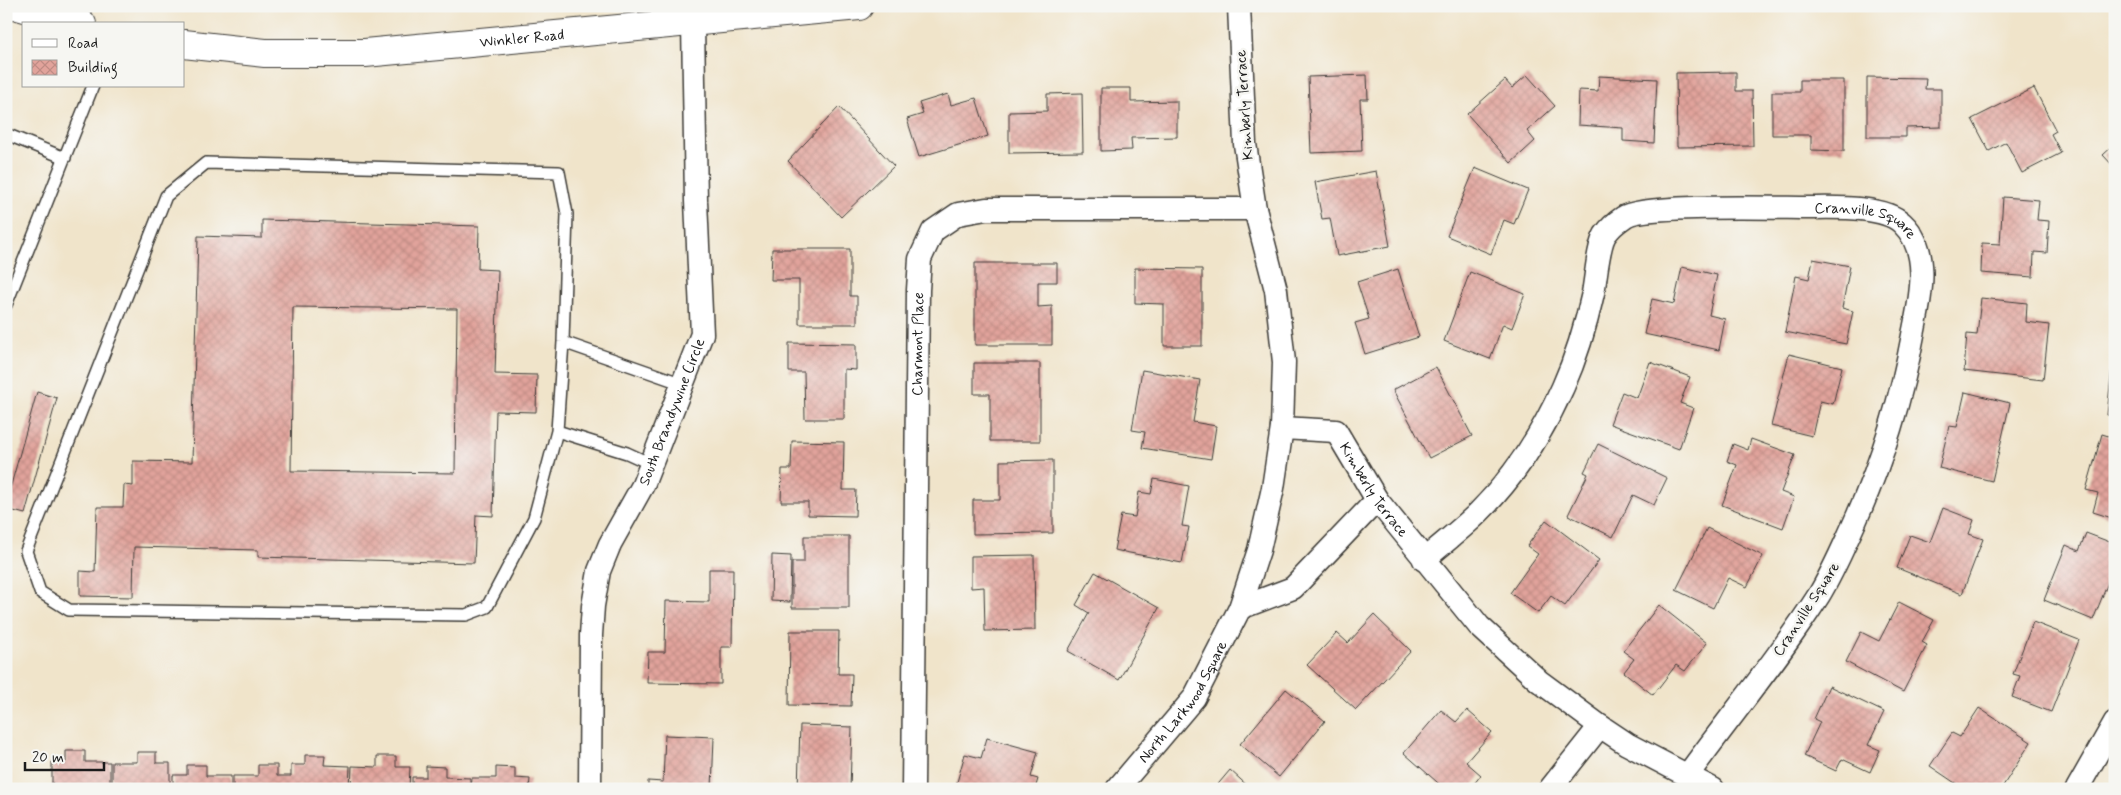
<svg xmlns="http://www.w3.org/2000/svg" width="2121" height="795" viewBox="0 0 2121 795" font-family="Mynerve,sans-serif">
<defs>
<pattern id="building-cross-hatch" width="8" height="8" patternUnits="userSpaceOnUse" patternTransform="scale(1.25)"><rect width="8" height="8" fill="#e1a39b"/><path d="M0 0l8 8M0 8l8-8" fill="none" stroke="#c08c85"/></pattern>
</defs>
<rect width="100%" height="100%" fill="#f6f6f2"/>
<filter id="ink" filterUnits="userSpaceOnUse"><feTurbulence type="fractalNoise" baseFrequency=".02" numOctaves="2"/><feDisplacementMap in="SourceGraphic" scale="10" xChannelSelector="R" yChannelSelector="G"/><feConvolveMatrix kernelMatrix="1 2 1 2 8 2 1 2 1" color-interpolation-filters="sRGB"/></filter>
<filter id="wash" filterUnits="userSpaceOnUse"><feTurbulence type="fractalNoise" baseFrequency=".0096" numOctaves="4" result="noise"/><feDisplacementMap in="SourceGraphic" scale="20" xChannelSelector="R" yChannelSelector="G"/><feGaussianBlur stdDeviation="1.12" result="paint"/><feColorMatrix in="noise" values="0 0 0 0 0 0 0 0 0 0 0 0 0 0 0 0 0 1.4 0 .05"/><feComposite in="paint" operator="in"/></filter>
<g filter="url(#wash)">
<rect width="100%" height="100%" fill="#f0e4ca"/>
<g id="blocks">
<!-- building -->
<path fill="url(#building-cross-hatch)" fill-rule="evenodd" d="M1736 72V91H1752L1753 146 1677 147 1676 73Z
M1367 75 1368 99H1360L1362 151 1311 153 1308 77Z
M1527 75 1555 106 1527 131 1535 141 1511 163 1467 114 1505 80 1512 88Z
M1599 76 1657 79 1654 143 1623 141V128L1578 125 1579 90 1598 91Z
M1867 77 1926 78 1925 89H1941V127L1906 128V137H1867Z
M1800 80H1844V151L1811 150V135H1772V92H1800Z
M1101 88H1131V102L1177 101V137L1131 138 1132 150 1101 151Z
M2034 88 2056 131 2051 134 2061 153 2022 173 2006 142 1989 151 1972 119Z
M1082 93 1083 152 1009 153V112L1047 111V94Z
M948 94 951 105 976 98 988 136 919 157 907 119 923 114 919 103Z
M839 107 894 166 841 217 788 161Z
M2115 144V168L2103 155Z
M1475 168 1528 190 1514 224 1504 220 1491 254 1447 236Z
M1376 171 1390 246 1337 256 1330 218 1322 219 1315 182Z
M2003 197 2039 200 2037 220 2049 221 2047 253 2034 252 2033 277 1981 273 1982 243 2000 244Z
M262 220 479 226 478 269 498 270 495 374 537 375 536 412 496 411 493 516 476 515 474 563 258 557V550L134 547 133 597 80 596V571L95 572 97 507H123L124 485 133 486V461L192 462 198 236 262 238ZM293 307 457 309 455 473 291 471Z
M772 249H850V296H857V324H799V280H771Z
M1813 259 1850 266 1842 308 1853 311 1846 344 1785 332 1796 276 1809 279Z
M975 263H1057V282H1038V307L1052 306V345H975Z
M1682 267 1717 275 1709 315 1725 319 1719 350 1644 334 1652 299 1674 304Z
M1135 268 1202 269V346H1164V304L1135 303Z
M1398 269 1419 337 1365 354 1355 323 1369 319 1357 282Z
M1470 272 1525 294 1512 328 1503 324 1490 359 1444 341Z
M1981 298 2027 303 2026 322 2049 325 2043 380 1964 371 1967 334 1977 335Z
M789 343 856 344V370L844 369V419H805L804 372H789Z
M1789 354 1842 367 1833 404 1820 401 1812 436 1771 426Z
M2113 356H2115V416L2107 415Z
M1650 362 1690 377 1680 403 1693 408 1679 449 1610 424 1622 392 1637 398Z
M974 363H1040V441H990V394H974Z
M1436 367 1472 436 1429 458 1393 390Z
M1142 370 1200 380 1193 422 1216 426 1211 459 1142 448 1145 432 1132 430Z
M37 392 57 398 25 514 6 509V503Z
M1965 392 2010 403 1992 481 1939 468 1949 426 1957 427Z
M2102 434 2115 438V519L2093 512 2098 493 2086 490Z
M1751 439 1795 455 1781 492 1794 497 1783 528 1722 505 1737 465 1727 461 1733 444 1748 450Z
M792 441 844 442 843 490H856L855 516 808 515V502H781L782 469H791Z
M1598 444 1667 478 1654 505 1633 495 1613 537 1568 515 1588 474 1584 472Z
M1053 460V533L973 534V500H1000V461Z
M1154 479 1189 486 1182 526 1189 527 1182 563 1114 550 1121 515 1135 517 1139 492 1151 494Z
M1943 508 1974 520 1969 534 1983 539 1962 594 1897 568 1910 535 1930 542Z
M1546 520 1599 560 1565 606 1551 596 1538 613 1510 593 1538 554 1527 546Z
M1707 528 1763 556 1747 587 1728 578 1713 608 1676 590Z
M2086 533 2115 544V565L2093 620 2044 600 2066 545 2079 551Z
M804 536H849V608H792V562H804Z
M772 555 791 556 790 602 771 601Z
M1034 555 1035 630 985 631 984 587 971 588V556Z
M709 569H733L732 647H721V684L647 683 648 652H665L666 601 709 602Z
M1095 572 1159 608 1119 680 1068 651 1089 613 1076 605Z
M1899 602 1934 620 1922 642 1927 645 1903 692 1846 662 1861 632 1879 641Z
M1659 605 1707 643 1685 671 1676 665 1653 695 1624 672 1634 659 1623 651Z
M1374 615 1411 651 1356 710 1307 665 1337 633 1348 643Z
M2033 622 2079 640 2051 712 2012 697 2020 676 2013 674Z
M790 631H839L838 674H852L851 706 789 705Z
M1829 686 1884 712 1868 745 1880 750 1870 772 1842 759 1836 771 1804 756 1820 722 1814 719Z
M1286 689 1325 721 1279 777 1240 744Z
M1979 708 2031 742 2001 789H1964L1930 766 1952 733 1960 737Z
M1441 710 1456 722 1467 710 1492 732 1466 762 1481 775 1470 789H1445L1404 753Z
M800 725 852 727 850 789H798Z
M665 735 714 737 712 789H648V781L663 782Z
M987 738 1038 752 1031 777 1038 779 1035 789H955L965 754 981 758Z
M66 751H85V762H110V789H52V762H66Z
M137 752H156V763H170V789H112V762H137Z
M305 755H325L324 765 350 766 349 789H233V776H258V765H277V776H291V765H305Z
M377 756H396V767H410L409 789H351L352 766 377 767Z
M187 765H206V776H231V789H173V775H187Z
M426 766 445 767V777L470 778V789H412V777H426Z
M496 767 515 768V778L530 779 529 789H471L472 778H496Z
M1230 770 1251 789H1214Z"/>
</g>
</g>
<g filter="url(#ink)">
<use href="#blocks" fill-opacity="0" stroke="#3c3a36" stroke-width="1"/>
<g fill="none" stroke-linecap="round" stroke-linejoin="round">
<defs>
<path id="service" d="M6 134 65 158
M206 163 559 172 567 214 563 342 557 431 534 518 487 607 466 615 69 610 40 592 26 551 166 196Z
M6 305 93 86
M563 342 683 384
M557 431 627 453 651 464"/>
<g id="minor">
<path id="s1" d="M1282 428 1336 431 1377 500 1479 626 1539 681 1600 726 1627 744 1713 789"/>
<path id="s2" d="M1424 560C1442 544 1462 529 1479 512 1514 477 1543 432 1563 387 1576 358 1586 325 1593 293 1596 278 1598 247 1605 235 1609 229 1618 221 1624 217 1641 204 1777 208 1807 208 1832 208 1883 205 1902 223 1931 250 1921 296 1914 330 1901 400 1883 459 1854 524 1843 548 1833 572 1819 595 1779 658 1731 715 1687 776"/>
<path d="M1240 608 1293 588 1377 500"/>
<path id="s3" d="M590 789 591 635 593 606 599 571 610 544 643 485 702 334 696 201 693 24 690 6"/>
<path id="s4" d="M913 789 918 290 920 259 933 231 958 214 986 209H1255"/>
<path id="s5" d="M1117 789 1194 698 1240 608 1259 550 1273 488 1282 428 1284 362 1276 290 1255 209 1245 144 1239 6"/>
<path d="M1550 789 1600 726"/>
<path d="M2077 789 2115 722"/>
</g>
<g id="tertiary">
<path d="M18 6 82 24"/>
<path id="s6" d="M184 44 265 53H365L859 6"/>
</g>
</defs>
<!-- service casing -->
<use href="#service" stroke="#3c3a36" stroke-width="14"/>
<!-- minor casing -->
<use href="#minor" stroke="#3c3a36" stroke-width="25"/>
<!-- tertiary casing -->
<use href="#tertiary" stroke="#3c3a36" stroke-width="30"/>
<!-- service -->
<use href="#service" stroke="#fff" stroke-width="11"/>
<!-- minor -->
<use href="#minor" stroke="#fff" stroke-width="22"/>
<!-- tertiary -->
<use href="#tertiary" stroke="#fff" stroke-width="28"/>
</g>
</g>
<g text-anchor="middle" stroke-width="5" stroke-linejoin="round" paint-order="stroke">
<!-- street labels -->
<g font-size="15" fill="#1c1c1c" stroke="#f6f6f2">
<text dy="5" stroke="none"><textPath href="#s6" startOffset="339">Winkler Road</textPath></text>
<text transform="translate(1244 105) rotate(-94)" y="5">Kimberly Terrace</text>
<text dy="5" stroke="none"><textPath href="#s2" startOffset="655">Cranville Square</textPath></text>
<text dy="5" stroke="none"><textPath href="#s4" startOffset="445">Charmont Place</textPath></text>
<text dy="5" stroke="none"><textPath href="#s3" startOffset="394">South Brandywine Circle</textPath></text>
<text dy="5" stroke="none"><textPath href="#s1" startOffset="124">Kimberly Terrace</textPath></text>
<text transform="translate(1806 609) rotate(-57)" y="5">Cranville Square</text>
<text dy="5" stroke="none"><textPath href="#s5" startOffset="110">North Larkwood Square</textPath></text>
</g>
</g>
<!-- margin -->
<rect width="2121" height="795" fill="none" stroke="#f6f6f2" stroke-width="25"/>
<!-- legend -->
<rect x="22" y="22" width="162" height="65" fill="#f6f6f2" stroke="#9f9f9c"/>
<rect x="32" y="39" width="25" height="8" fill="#ffffff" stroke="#9f9f9c"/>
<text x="68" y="48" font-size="15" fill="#1c1c1c">Road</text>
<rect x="32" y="60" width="25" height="15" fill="url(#building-cross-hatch)" stroke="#9f9f9c"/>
<text x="68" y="72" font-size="15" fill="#1c1c1c">Building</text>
<!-- scale -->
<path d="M25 762v8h79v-8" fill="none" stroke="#1c1c1c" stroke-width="2.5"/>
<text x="32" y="762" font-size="15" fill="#1c1c1c" stroke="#f6f6f2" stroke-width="4" paint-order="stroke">20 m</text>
</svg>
